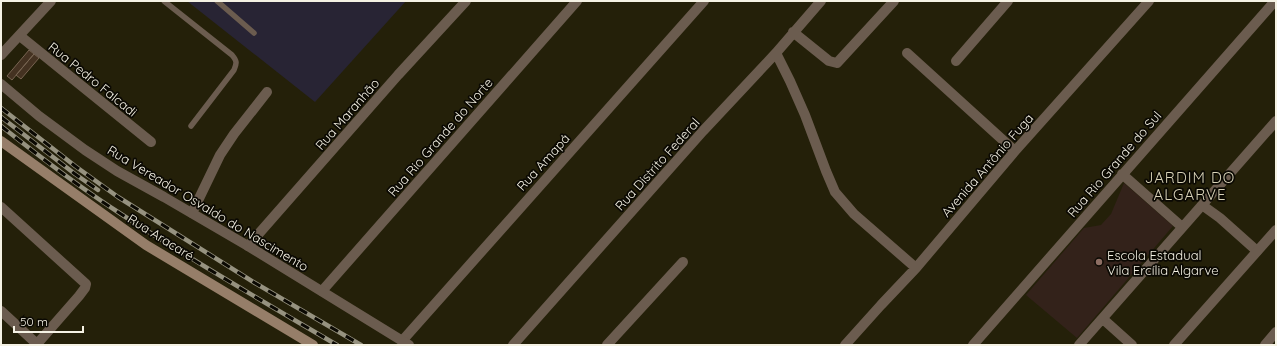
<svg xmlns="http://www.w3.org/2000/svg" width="1277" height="346" viewBox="0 0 1277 346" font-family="Quicksand,sans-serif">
<rect width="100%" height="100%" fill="#242009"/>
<!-- industrial -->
<path fill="#282434" d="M187 1H406L315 102Z"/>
<!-- education -->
<path fill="#33221a" d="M1124 183 1173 226 1077 338 1026 295 1084 228 1101 225 1111 214Z"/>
<!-- building -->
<path fill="#443221" stroke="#776451" d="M29 50 34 54 12 80 7 76Z
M34 54 39 58 21 79 16 75Z"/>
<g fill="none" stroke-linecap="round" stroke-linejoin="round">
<!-- service -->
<path stroke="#6b5c4f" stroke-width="5.5" d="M164 1 232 55C237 61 237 63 234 70L191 126
M217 1 254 33"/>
<!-- minor -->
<path stroke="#6b5c4f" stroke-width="10" d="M793 32 829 61 837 63 894 1
M20 36 151 142
M776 53 790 81 805 115 826 171 835 192 854 214 916 268
M907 53 1015 151
M956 61 1008 1
M1122 174 1182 227
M1202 205 1220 218 1257 251
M1 207 86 284 85 288 79 296 37 344
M192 213 220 155 234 134 267 92
M248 246 398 75 466 1
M322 291 577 1
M1 311 38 345
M1103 319 1132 345
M402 341 704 1
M513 345 703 131 776 53 821 1
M607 345 683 262
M845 345 881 305 916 268 1015 151 1149 1
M973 345 1275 1
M1079 345 1276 121
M1265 345 1276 332"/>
<!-- tertiary -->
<path stroke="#6b5c4f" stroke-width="10" d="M1 55 51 1
M1 84 39 116 85 150 117 171 164 197 248 246 409 345
M1174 345 1276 230"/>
<!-- secondary -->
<path stroke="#967e69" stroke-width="10" d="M1 141 146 245 313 345"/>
<defs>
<path id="rail" d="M1 108 75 166 118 197 255 283 361 345
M1 117 75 174 98 190
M1 126C40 157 79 187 121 214 191 260 264 302 337 345"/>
</defs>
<!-- rail casing -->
<use href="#rail" stroke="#969280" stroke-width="4.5"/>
<!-- rail -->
<use href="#rail" stroke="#0b0903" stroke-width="3" stroke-dasharray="9" stroke-linecap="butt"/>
</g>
<!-- markers -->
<circle fill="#8d6e63" stroke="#0b0903" stroke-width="1.5" cx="1099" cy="262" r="4"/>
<g text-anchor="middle" stroke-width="3.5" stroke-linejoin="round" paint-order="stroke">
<!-- street labels -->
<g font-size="13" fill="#f5f2e4" stroke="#0b0903">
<text transform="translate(93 79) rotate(39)" y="5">Rua Pedro Falcadi</text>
<text transform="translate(347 114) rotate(-49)" y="5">Rua Maranhão</text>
<text transform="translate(440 137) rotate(-49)" y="5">Rua Rio Grande do Norte</text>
<text transform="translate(543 162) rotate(-48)" y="5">Rua Amapá</text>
<text transform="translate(657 164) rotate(-48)" y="5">Rua Distrito Federal</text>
<text transform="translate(1114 164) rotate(-49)" y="5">Rua Rio Grande do Sul</text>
<text transform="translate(987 165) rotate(-49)" y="5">Avenida Antônio Fuga</text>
<text transform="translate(208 208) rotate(31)" y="5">Rua Vereador Osvaldo do Nascimento</text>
<text transform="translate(161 237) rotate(32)" y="5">Rua Aracaré</text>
</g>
<!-- poi labels -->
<g font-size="13" fill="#f5f2e4" stroke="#0b0903" text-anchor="start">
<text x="1107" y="260">Escola Estadual<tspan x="1107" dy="15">Vila Ercília Algarve</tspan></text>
</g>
<!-- quarter labels -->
<g font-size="15" letter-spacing="1" fill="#d8d2b7" stroke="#0b0903">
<text x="1190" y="183">JARDIM DO<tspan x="1190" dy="17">ALGARVE</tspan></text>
</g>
</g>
<!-- border -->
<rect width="1277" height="346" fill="none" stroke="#f5f2e4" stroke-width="4"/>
<!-- scale -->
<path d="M14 326v6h69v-6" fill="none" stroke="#f5f2e4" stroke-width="2"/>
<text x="20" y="326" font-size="12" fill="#f5f2e4" stroke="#0b0903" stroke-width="3" paint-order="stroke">50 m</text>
</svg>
